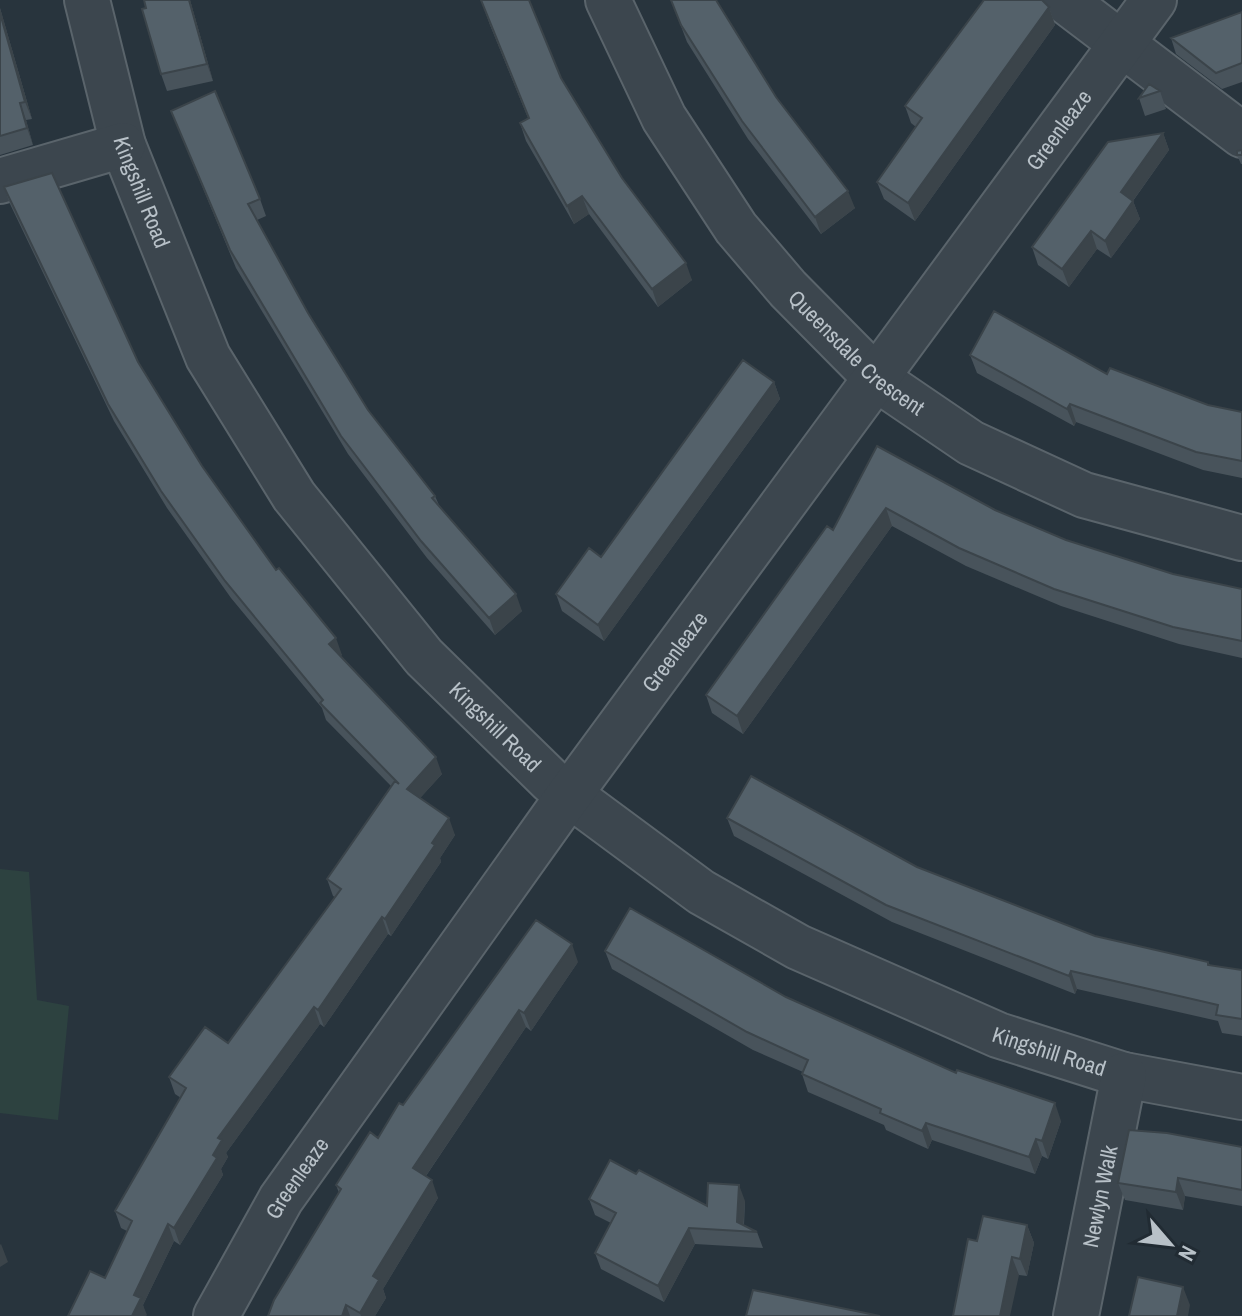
<svg xmlns="http://www.w3.org/2000/svg" width="1242" height="1316" viewBox="0 0 1242 1316" font-family="'Archivo Narrow',sans-serif">
<rect width="100%" height="100%" fill="#28343d"/>
<!-- green -->
<path fill="#2d4240" d="M0 869 29 872 37 1000 69 1006 58 1120 0 1113Z"/>
<g fill="none" stroke-linecap="round" stroke-linejoin="round">
<defs>
<g id="minor">
<path id="s1" d="M87 0 123 145 208 357 294 496 424 657 551 781 701 892 798 947 998 1035 1124 1075 1242 1097"/>
<path id="s2" d="M608 0 664 118 736 228 788 289 877 379 971 443 1084 495 1242 538"/>
<path d="M1064 0 1242 135"/>
<path d="M0 181 123 145"/>
<path id="s3" d="M216 1316 281 1199 569 795 1154 0"/>
<path id="s4" d="M1076 1316 1124 1075"/>
</g>
</defs>
<!-- minor casing -->
<use href="#minor" stroke="#5a646b" stroke-width="48"/>
<!-- minor -->
<use href="#minor" stroke="#3c464e" stroke-width="44"/>
</g>
<!-- wall -->
<path fill="#48535b" d="M190 0 213 81 167 91 161 74Z
M481 0 561 78 622 178 692 280 658 307 589 214 574 224 526 141 520 123 528 118 490 25Z
M671 0 776 97 855 208 821 234 748 139 687 42Z
M1049 7 1055 25 915 221 884 199 877 182 916 127 911 123 905 106Z
M0 8 32 119 26 120 33 145 0 155Z
M1242 12V82L1222 89 1176 54 1171 38Z
M1160 91 1166 109 1145 116 1139 98Z
M171 111 260 199 266 216 257 220 308 313 368 410 435 496 439 505 522 611 495 635 427 558 348 454 236 268Z
M1163 133 1169 150 1133 201 1140 219 1111 258 1097 249 1069 287 1038 265 1032 247Z
M1242 150V164H1241L1237 155Z
M4 187 138 362 202 466 276 570 342 655 340 656 442 774 420 798 455 835 440 858 441 862 391 936 388 934 324 1027 320 1024 226 1153 228 1157 221 1169 223 1175 180 1245 174 1241 143 1305 146 1316H68L105 1278 127 1231 121 1228 115 1211 181 1098 175 1094 169 1077 228 1043 335 897 333 896 327 879 391 786 326 720 322 708 231 598 167 508 114 421 10 204Z
M970 355 1107 374 1208 405 1242 412V478L1203 470 1076 422 1074 426 977 373Z
M774 382 780 399 604 641 562 611 556 594 601 557Z
M877 446 995 510 1066 540 1173 574 1242 589V658L1179 644 1061 606 966 566 892 526 743 734 712 713 706 695 833 530Z
M727 818 917 867 1095 936 1208 962 1210 965 1242 970V1036L1222 1033 1218 1021 1077 989 1075 994 892 922 734 836Z
M605 951 786 997 1061 1121 1048 1159 1042 1156 1035 1174 932 1140 928 1149 886 1130 884 1125 808 1092 802 1074 803 1072 753 1050 612 969Z
M578 962 531 1031 526 1027 426 1176 438 1198 383 1289 386 1298 375 1316H268L339 1193 336 1185 378 1138 403 1105Z
M1242 1147V1206L1185 1196 1183 1210 1125 1200 1118 1183Z
M636 1174 707 1206 745 1201 744 1225 757 1232 763 1248 695 1244 664 1302 601 1269 595 1253 611 1223 595 1215 589 1199Z
M1027 1225 1034 1243 1027 1276 1019 1275 977 1241Z"/>
<!-- shaded-wall -->
<path fill="#3b444a" d="M189 0H190L213 81 207 64Z
M1049 7 1055 25 915 221 908 203Z
M0 8 32 119 25 102 0 13Z
M20 103 26 120 33 145 27 128Z
M1163 133 1169 150 1127 209 1121 192Z
M848 191 855 208 821 234 815 217Z
M582 196 589 214 574 224 567 206Z
M1133 201 1140 219 1111 258 1105 241Z
M1091 231 1097 249 1069 287 1062 269Z
M686 263 692 280 658 307 652 289Z
M774 382 780 399 604 641 598 625Z
M1070 404 1076 422 1074 426 1067 409Z
M886 508 892 526 743 734 737 716Z
M516 594 522 611 495 635 489 618Z
M336 638 342 655 335 661 329 644Z
M436 757 442 774 413 806 407 789Z
M449 818 455 835 440 858 441 862 391 936 385 919 432 843Z
M382 917 388 934 324 1027 318 1010Z
M572 944 578 962 531 1031 524 1013Z
M1071 971 1077 989 1075 994 1069 976Z
M314 1007 320 1024 226 1153 228 1157 221 1169 223 1175 180 1245 174 1228 213 1155 218 1138Z
M519 1010 526 1027 419 1186 413 1168Z
M1055 1103 1061 1121 1048 1159 1042 1141Z
M926 1123 932 1140 928 1149 922 1131Z
M1036 1139 1042 1156 1035 1174 1029 1157Z
M1178 1178 1185 1196 1183 1210 1176 1192Z
M432 1180 438 1198 383 1289 386 1298 375 1316H361L360 1313 373 1276Z
M739 1185 745 1201 743 1231 737 1222Z
M168 1224 174 1241 143 1305 147 1315 146 1316H132L134 1295Z
M1027 1225 1034 1243 1027 1276 1020 1259Z
M689 1228 695 1244 664 1302 658 1286Z
M1 1244 8 1262 0 1267V1245Z
M1012 1257 1019 1275 1010 1316H1000Z
M1183 1287 1190 1305 1188 1316H1177Z
M346 1305 350 1316H342Z"/>
<!-- building -->
<path fill="#54616a" stroke="#3b444a" stroke-width="2" d="M144 0H189L207 64 161 74 142 9 146 8Z
M481 0H529L561 78 622 178 686 263 652 289 582 196 567 206 520 123 529 118Z
M671 0H716L776 97 848 191 815 217 742 121 681 25Z
M984 0H1042L1049 7 908 203 877 182 922 118 905 106Z
M1242 12V63L1216 73 1171 38Z
M0 13 25 102 20 103 27 128 0 136Z
M1149 84 1160 91 1139 98Z
M215 91 260 199 248 204 308 313 368 410 435 496 432 498 516 594 489 618 421 541 341 436 230 250 171 111Z
M1163 133 1121 192 1133 201 1105 241 1091 231 1062 269 1032 247 1108 142Z
M1242 150V155H1237V151Z
M52 173 138 362 202 466 276 570 279 568 336 638 329 644 436 757 407 789 449 818 432 843 435 845 385 919 382 917 318 1010 314 1007 218 1138 222 1140 213 1155 217 1158 174 1228 168 1224 134 1295 141 1298 132 1316H68L90 1271 105 1278 132 1221 115 1211 186 1088 169 1077 205 1027 228 1043 341 889 327 879 395 781 399 784 320 703 323 700 225 581 161 491 108 404 4 187Z
M994 311 1107 374 1110 368 1208 405 1242 412V461L1196 452 1070 404 1067 409 970 355Z
M743 360 774 382 598 625 556 594 589 548 601 557Z
M877 446 995 510 1066 540 1173 574 1242 589V641L1173 627 1054 589 959 548 886 508 737 716 706 695 827 526 833 530Z
M751 776 917 867 1095 936 1208 962V965L1242 970V1019L1216 1015 1218 1005 1071 971 1069 976 886 905 727 818Z
M630 908 786 997 956 1073 957 1070 1055 1103 1042 1141 1036 1139 1029 1157 926 1123 922 1131 880 1113 881 1109 802 1074 808 1060 747 1032 605 951Z
M536 920 572 944 524 1013 519 1010 413 1168 432 1180 373 1276 379 1280 360 1313 346 1305 342 1316H268L274 1300 341 1189 336 1185 370 1132 378 1138 399 1103 403 1105Z
M1129 1130 1167 1133 1242 1147V1190L1178 1178 1176 1192 1118 1183Z
M610 1160 636 1174 639 1170 707 1206 708 1183 739 1185 737 1222 757 1232 689 1228 658 1286 595 1253 616 1213 589 1199Z
M983 1216 1027 1225 1020 1259 1012 1257 1000 1316H953L968 1239 977 1241Z
M1138 1277 1183 1287 1177 1316H1129Z
M753 1290 880 1316H746Z"/>
<g text-anchor="middle" stroke-width="8" stroke-linejoin="round" paint-order="stroke">
<!-- street labels -->
<g font-size="22" fill="#b8c1c8" stroke="#212b33">
<text dy="8" stroke="none"><textPath href="#s3" startOffset="1456">Greenleaze</textPath></text>
<text dy="8" stroke="none"><textPath href="#s1" startOffset="200">Kingshill Road</textPath></text>
<text dy="8" stroke="none"><textPath href="#s2" startOffset="436">Queensdale Crescent</textPath></text>
<text dy="8" stroke="none"><textPath href="#s3" startOffset="808">Greenleaze</textPath></text>
<text dy="8" stroke="none"><textPath href="#s1" startOffset="848">Kingshill Road</textPath></text>
<text dy="8" stroke="none"><textPath href="#s1" startOffset="1496">Kingshill Road</textPath></text>
<text dy="8" stroke="none"><textPath href="#s3" startOffset="160">Greenleaze</textPath></text>
<text dy="8" stroke="none"><textPath href="#s4" startOffset="122">Newlyn Walk</textPath></text>
</g>
</g>
<!-- north arrow -->
<g transform="translate(1170 1244) rotate(118)" stroke="#212b33" stroke-width="6" paint-order="stroke">
<path d="M0-6L14 30L0 20L-14 30Z" fill="#b8c1c8"/>
<text y="-12" font-size="22" font-weight="bold" text-anchor="middle" fill="#b8c1c8">N</text>
</g>
</svg>
